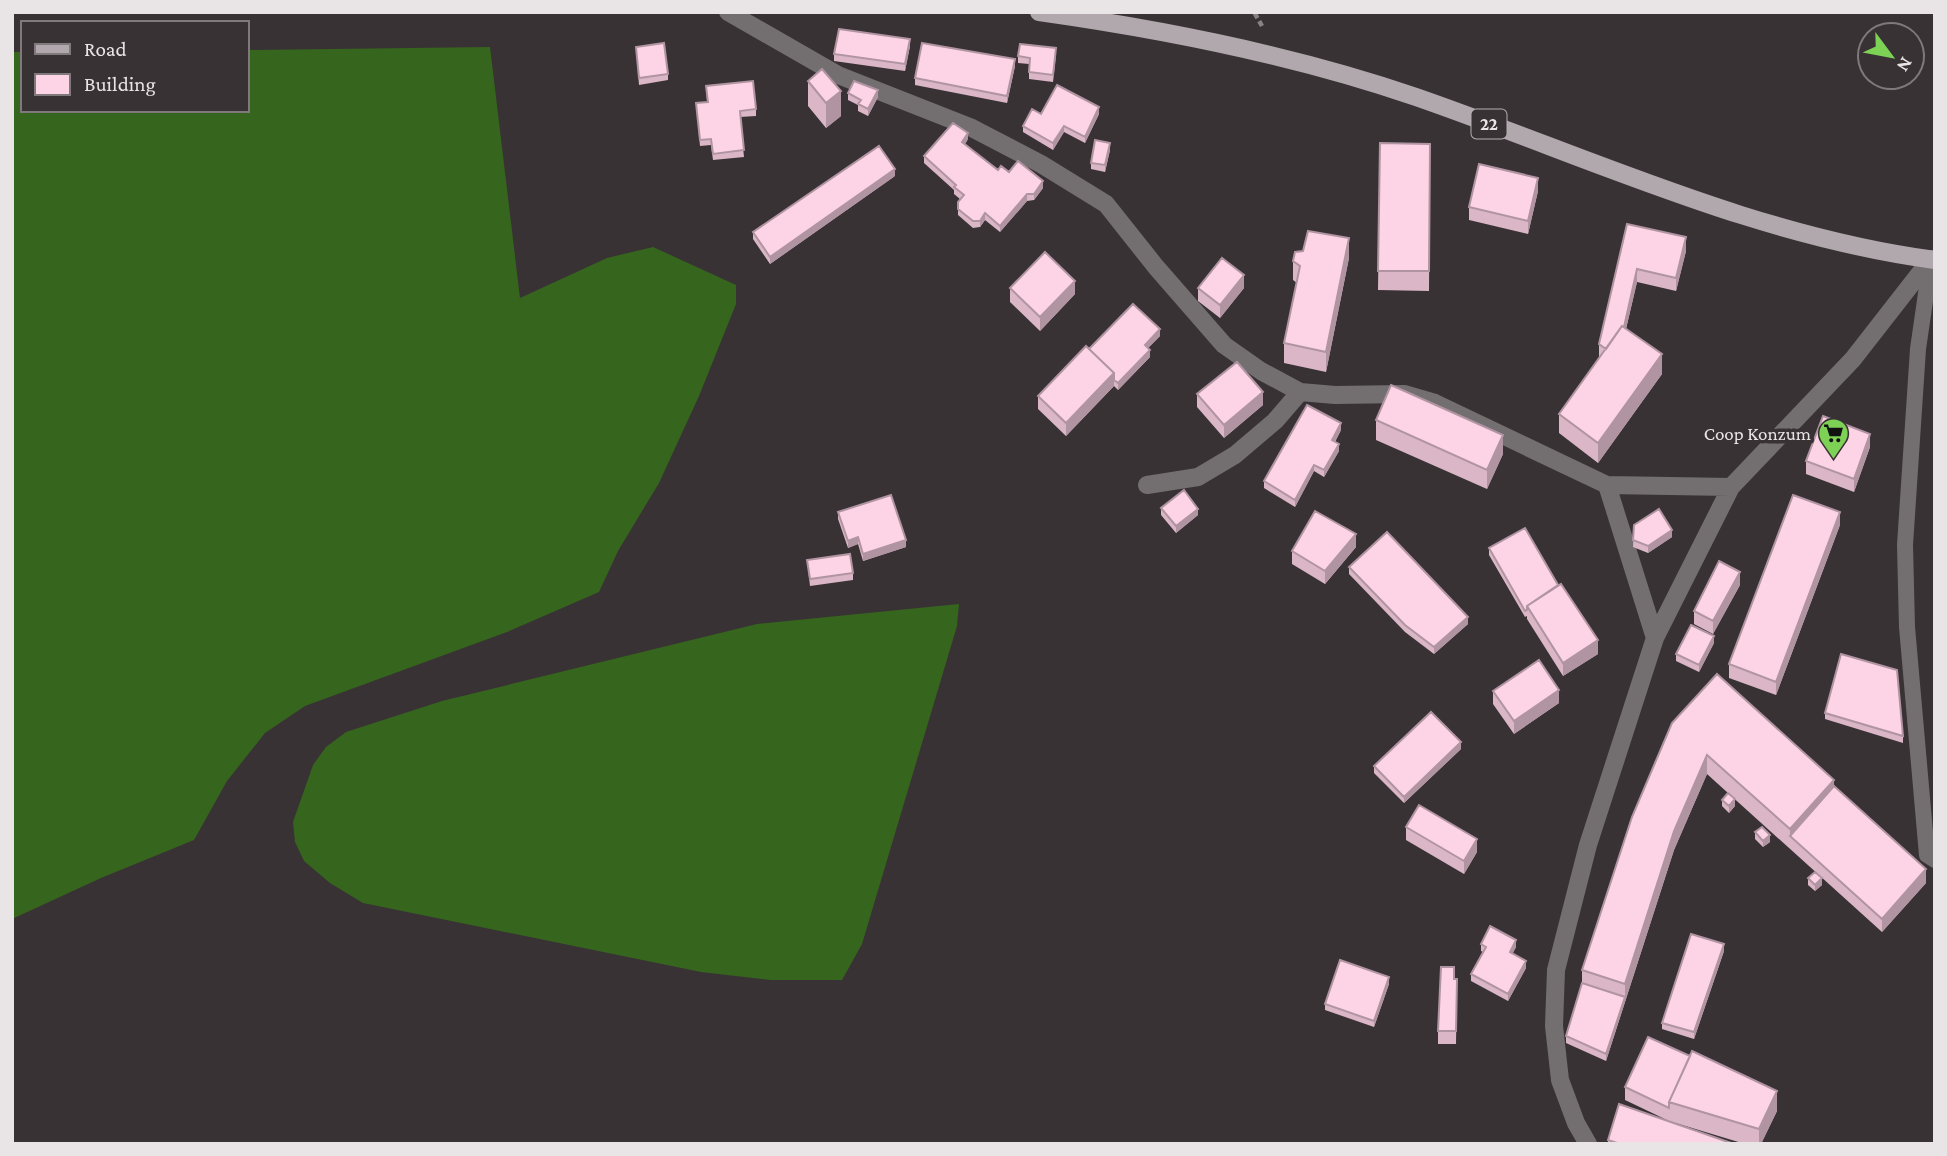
<svg xmlns="http://www.w3.org/2000/svg" width="1947" height="1156" viewBox="0 0 1947 1156" font-family="'Crimson Pro',serif">
<rect width="100%" height="100%" fill="#393235"/>
<!-- grass -->
<path fill="#36651d" d="M490 47 520 298 607 258 653 247 736 285V304L699 396 659 483 618 551 599 592 507 632 305 706 265 733 227 781 194 840 101 878 12 919V52H23V110H247V50Z
M959 604 957 626 862 944 842 980H771L701 972 363 903 330 883 304 861 295 842 293 822 313 765 326 747 346 732 442 701 757 624Z"/>
<g fill="none" stroke-linecap="round" stroke-linejoin="round">
<!-- path -->
<path stroke="#888284" stroke-width="4.5" stroke-dasharray="7 3.5" stroke-linecap="butt" d="M1254 12 1262 26"/>
<!-- lane -->
<path stroke="#736f70" stroke-width="16" d="M1931 259 1918 349 1905 545 1907 627 1927 855 1935 860"/>
<!-- street -->
<path stroke="#736f70" stroke-width="18" d="M728 12 838 75 970 127 1041 164 1106 204 1156 267 1224 345 1261 371 1300 392 1335 395 1404 394 1435 403 1607 485 1731 487
M1147 485 1198 477 1235 455 1275 421 1300 392
M1607 485 1655 638
M1588 1144 1576 1123 1560 1080 1554 1026 1556 970 1588 845 1655 638 1731 487 1853 359 1931 259"/>
<!-- primary -->
<path stroke="#b0a8ac" stroke-width="18" d="M1039 12C1167 30 1294 55 1416 97 1586 156 1754 236 1935 260"/>
</g>
<!-- wall -->
<path fill="#dab6c6" d="M910 46 905 71 834 61V54Z
M636 47 668 74V80L639 85Z
M1056 55 1053 82 1029 79V64L1018 63V56Z
M1015 66 1007 103 915 85V78Z
M808 81 841 116 826 128 808 106Z
M706 86 756 109V116L740 117 744 157 713 160 711 145 700 146 696 103 707 102Z
M848 93 878 97 868 116 858 111V105L848 100Z
M1041 114H1099L1085 143 1064 132 1053 150 1023 132V126Z
M968 139 965 144 998 170 1009 172 1043 188 1034 200 1027 201 1000 232 985 220 980 227 973 228 958 215V202L960 199 954 194V190L924 163V156Z
M1380 143 1430 144 1429 291 1378 290Z
M1110 150 1105 172 1091 169V163Z
M895 176 770 264 753 239V232Z
M1538 191 1528 234 1469 220V207Z
M1627 224 1686 251 1676 291 1637 282 1626 329 1662 374 1598 463 1559 433V414L1599 358V344Z
M1349 258 1326 372 1284 363V343L1297 283 1293 280V261Z
M1010 288 1075 294 1040 331 1010 302Z
M1198 288H1244L1220 318 1198 301Z
M1160 336 1148 348 1150 357 1118 390 1114 386 1066 436 1038 409V396L1089 349Z
M1197 394 1263 405 1224 438 1197 407Z
M1376 420 1503 454 1487 489 1376 440Z
M1341 430 1335 442 1339 451 1324 477 1314 471 1295 507 1264 488V481Z
M1870 447 1854 492 1806 474V461Z
M1161 508 1198 515 1176 533 1161 515Z
M838 512 906 547 863 561 858 544 848 548 838 519Z
M1634 525 1672 537 1648 553 1633 547Z
M1840 525 1776 695 1729 678V664Z
M1356 547 1325 584 1292 564V551Z
M1489 548 1598 654 1563 676 1527 619V616L1525 617 1489 555Z
M807 560 853 573V580L810 586Z
M1349 567 1468 624 1434 654 1405 632 1349 574Z
M1740 585 1713 634 1694 624V611Z
M1714 643 1699 672 1676 661V654Z
M1493 691 1559 703 1514 734 1493 704Z
M1825 713 1903 736V743L1825 719Z
M1672 723 1834 786 1926 883 1882 932 1707 774 1674 850 1606 1061 1566 1043V1036L1582 983V970Z
M1461 749 1404 803 1374 773V766Z
M1722 800 1735 806 1729 813 1722 806Z
M1406 827 1477 852 1464 874 1406 840Z
M1755 832 1770 842 1763 847 1755 839Z
M1808 878 1822 885 1815 891 1808 885Z
M1481 944 1516 947 1512 954 1526 968 1508 1001 1471 981V974L1483 952 1481 951Z
M1724 951 1694 1039 1662 1029V1023Z
M1454 979H1457L1456 1044H1438V1031Z
M1389 984 1374 1027 1325 1010V1004Z
M1690 1056 1777 1111 1761 1144H1745L1669 1121 1625 1100V1087Z
M1608 1140 1734 1144H1608Z"/>
<!-- shaded-wall -->
<path fill="#b194a1" d="M910 39V46L905 71V64Z
M1015 59V66L1007 103V96Z
M878 90V97L868 116V109Z
M841 91V116L826 128V103Z
M1099 107V114L1085 143V137Z
M1064 126V132L1053 150V143Z
M968 133V139L962 149V142Z
M1110 143V150L1105 172V165Z
M895 169V176L770 264V257Z
M1538 178V191L1528 234V221Z
M1043 181V188L1034 200V194Z
M1027 194V201L1000 232V226Z
M985 213V220L980 227V221Z
M1686 237V251L1676 291V278Z
M1349 238V258L1326 372V352Z
M1637 269V282L1622 346 1609 365Z
M1244 275V288L1220 318V305Z
M1075 281V294L1040 331V317Z
M1160 329V336L1145 351V345Z
M1150 350V357L1118 390V383Z
M1662 354V374L1598 463V443Z
M1114 373V386L1066 436V423Z
M1263 392V405L1224 438V425Z
M1341 423V430L1332 447V440Z
M1870 434V447L1854 492V479Z
M1503 435V454L1487 489V470Z
M1339 444V451L1324 477V470Z
M1314 465V471L1295 507V500Z
M1198 509V515L1176 533V526Z
M1840 512V525L1776 695V682Z
M1672 530V537L1648 553V546Z
M1356 534V547L1325 584V571Z
M858 537V544L848 548V541Z
M906 540V547L863 561V554Z
M1740 572V585L1713 634V621Z
M1468 617V624L1434 654V647Z
M1714 636V643L1699 672V665Z
M1598 640V654L1563 676V663Z
M1559 690V703L1514 734V721Z
M1461 742V749L1404 803V797Z
M1707 755V774L1674 850 1606 1061V1054L1625 997V984L1674 831Z
M1834 780V800L1790 836V829Z
M1735 799V806L1729 813V806Z
M1770 835V842L1763 847V841Z
M1477 839V852L1464 874V861Z
M1926 869V883L1882 932V919Z
M1822 878V885L1815 891V885Z
M1516 940V947L1510 959V952Z
M1724 944V951L1694 1039V1032Z
M1526 961V968L1508 1001V994Z
M1389 977V984L1374 1027V1021Z
M1777 1091V1111L1761 1144H1759V1129Z"/>
<!-- building -->
<path fill="#fdd4e6" stroke="#b194a1" stroke-width="2" d="M839 29 910 39 905 64 834 54Z
M664 43 668 74 639 78 636 47Z
M922 43 1015 59 1007 96 915 78Z
M1020 44 1056 48 1053 75 1029 72 1030 58 1018 56Z
M822 69 841 91 826 103 808 81Z
M753 81 756 109 740 111 744 150 713 154 711 139 700 140 696 103 708 102 706 86Z
M854 81 878 90 868 109 858 104 861 100 848 93Z
M1057 85 1099 107 1085 137 1064 126 1053 143 1023 126 1032 109 1041 114Z
M953 123 968 133 962 142 998 170 1001 166 1009 172 1018 161 1043 181 1034 194H1027L1000 226 985 213 980 221H973L958 209V202L964 195 954 187 956 185 924 156Z
M1095 140 1110 143 1105 165 1091 163Z
M1380 143 1430 144 1429 271H1378Z
M879 146 895 169 770 257 753 232Z
M1479 164 1538 178 1528 221 1469 207Z
M1627 224 1686 237 1676 278 1637 269 1624 327 1622 326 1606 349 1599 344Z
M1308 231 1349 238 1326 352 1284 343 1300 266 1293 261 1295 252 1303 251Z
M1045 252 1075 281 1040 317 1010 288Z
M1222 258 1244 275 1220 305 1198 288Z
M1133 304 1160 329 1145 345 1150 350 1118 383 1114 380V373L1089 349Z
M1622 326 1662 354 1598 443 1559 414Z
M1086 346 1114 373 1066 423 1038 396Z
M1237 362 1263 392 1224 425 1197 394Z
M1391 385 1503 435 1487 470 1376 420Z
M1307 405 1341 423 1332 440 1339 444 1324 470 1314 465 1295 500 1264 481Z
M1823 416 1870 434 1854 479 1806 461Z
M1184 490 1198 509 1176 526 1161 508Z
M891 495 906 540 863 554 858 537 848 541 838 512Z
M1793 495 1840 512 1776 682 1729 664Z
M1659 509 1672 530 1648 546 1633 540 1634 525Z
M1315 511 1356 534 1325 571 1292 551Z
M1525 528 1558 585 1527 606V610L1525 611 1489 548Z
M1387 532 1468 617 1434 647 1405 625 1349 567Z
M850 554 853 573 810 579 807 560Z
M1719 561 1740 572 1713 621 1694 611Z
M1561 584 1598 640 1563 663 1527 606Z
M1691 625 1714 636 1699 665 1676 654Z
M1841 654 1897 670 1903 736 1825 713Z
M1539 660 1559 690 1514 721 1493 691Z
M1717 674 1834 780 1790 829 1707 755 1674 831 1625 984 1582 970 1632 817 1672 723Z
M1431 712 1461 742 1404 797 1374 766Z
M1834 786 1926 869 1882 919 1790 836Z
M1728 793 1735 799 1729 806 1722 800Z
M1419 805 1477 839 1464 861 1406 827Z
M1762 827 1770 835 1763 841 1755 832Z
M1815 872 1822 878 1815 885 1808 878Z
M1490 926 1516 940 1510 952 1526 961 1508 994 1471 974 1486 947 1481 944Z
M1691 934 1724 944 1694 1032 1662 1023Z
M1340 960 1389 977 1374 1021 1325 1004Z
M1441 967H1454V979H1457L1456 1031H1438Z
M1582 983 1625 997 1606 1054 1566 1036Z
M1648 1037 1690 1056 1669 1102V1108L1625 1087Z
M1692 1051 1777 1091 1759 1129 1669 1102Z
M1619 1104 1734 1144H1620L1608 1140Z"/>
<!-- icons -->
<defs>
<symbol id="supermarket-pin" viewBox="-11 -11 22 30"><path d="M0 17L-7.5 6A9.5 9.5 0 1 1 7.5 6Z" fill="#7dd154" stroke="#393235"/><path d="M-6-5.5h2.5l.6 2H6L4.5 2H-2.5L-4.4-4H-6ZM-1.5 3.2a1.3 1.3 0 1 0 .1 0ZM3 3.2a1.3 1.3 0 1 0 .1 0Z" fill="#111"/></symbol>
</defs>
<g fill-rule="evenodd">
<use href="#supermarket-pin" x="1816" y="416" width="35" height="47"/>
</g>
<g text-anchor="middle" stroke-width="7" stroke-linejoin="round" paint-order="stroke">
<!-- shield labels -->
<rect fill="#393235" stroke="#b4afb1" stroke-width="2" x="1471.5" y="109.5" width="35" height="29" rx="5"/>
<g font-size="18" font-weight="bold" fill="#e9e4e6">
<text x="1489" y="130">22</text>
</g>
<!-- poi labels -->
<g font-size="19" fill="#e9e4e6" stroke="#393235" text-anchor="end">
<text x="1811" y="440">Coop Konzum</text>
</g>
</g>
<!-- border -->
<rect width="1947" height="1156" fill="none" stroke="#e9e4e6" stroke-width="28"/>
<!-- legend -->
<rect x="21" y="21" width="228" height="91" fill="#393235" stroke="#7f797c" stroke-width="2"/>
<rect x="35" y="44" width="35" height="10" fill="#b0a8ac" stroke="#7f797c" stroke-width="2"/>
<text x="84" y="56" font-size="21" fill="#e9e4e6">Road</text>
<rect x="35" y="74" width="35" height="21" fill="#fdd4e6" stroke="#7f797c" stroke-width="2"/>
<text x="84" y="91" font-size="21" fill="#e9e4e6">Building</text>
<!-- north arrow -->
<g transform="translate(1891 56) rotate(122)"><circle r="33" fill="#393235" stroke="#7f797c" stroke-width="2"/>
<path d="M0-5L12 26L0 18L-12 26Z" fill="#7dd154"/>
<text y="-10" font-size="19" font-weight="bold" text-anchor="middle" fill="#e9e4e6">N</text>
</g>
</svg>
